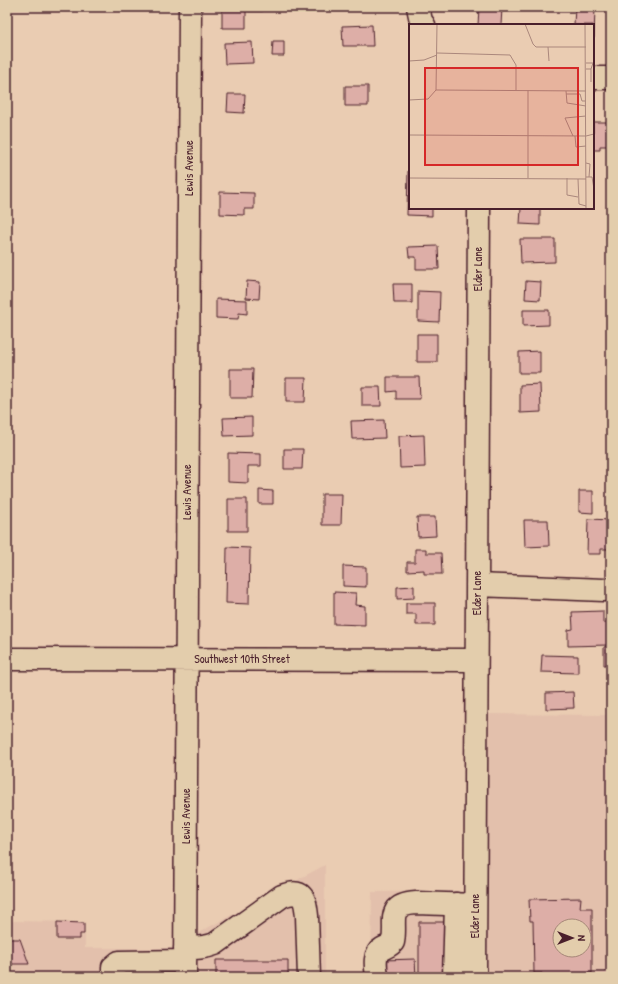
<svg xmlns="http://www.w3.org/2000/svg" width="618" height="984" viewBox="0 0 618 984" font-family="'Patrick Hand',sans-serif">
<rect width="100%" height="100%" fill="#eaccb2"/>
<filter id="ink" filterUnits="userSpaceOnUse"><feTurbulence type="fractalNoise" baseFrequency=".025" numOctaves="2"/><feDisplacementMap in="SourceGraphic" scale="8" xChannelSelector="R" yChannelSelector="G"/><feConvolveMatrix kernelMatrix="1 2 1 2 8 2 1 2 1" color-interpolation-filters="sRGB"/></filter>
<g filter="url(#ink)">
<!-- built -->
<path fill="#e3c0ac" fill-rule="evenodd" d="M476 714 611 715V977H371L372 892 475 891ZM560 926H584V950H560Z
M325 865V977H7V921L85 922V948H185V940Z"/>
<!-- building -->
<path fill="#ddaea7" stroke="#4a1f2b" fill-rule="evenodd" d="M248 7H263V11H248Z
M575 7H595L594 38H593V25H574Z
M479 8H502L501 25H478Z
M222 10H246V28H222Z
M372 25 373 46H343L342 26Z
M273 41H284V56H272Z
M252 42 253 63 225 64 224 43Z
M345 86H368V106H345Z
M228 94H245L244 113 227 112Z
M593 122H609L610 146H600V150H593Z
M408 171H410V208H432V216L407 215Z
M220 192 254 193V209H244V215L220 214Z
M608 204H611V220H608Z
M521 208H540V225L520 224Z
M520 239H555V262L521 263Z
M438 246 439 269H416V257H409L408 247Z
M247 281 260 282 259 299 246 298Z
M526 281 541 282 540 300 525 299Z
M393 284H412V303H394Z
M418 291 440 292 439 322 418 321Z
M216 299 247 300V314L239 313 238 319 216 318Z
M523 310H549V325L523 326Z
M417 334H437V362H417Z
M540 351V373H519V352Z
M230 369H253L252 398H230Z
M387 377H419L420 399H396V391L387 392Z
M286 378H306L305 402H286Z
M540 384 541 412 520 413V385Z
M362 387H380L381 406H362Z
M252 417V435L224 436 223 418Z
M384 420 385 438 352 439 351 421Z
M424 435 425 467 400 468 399 436Z
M284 449H303L302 469H284Z
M228 453 261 454V466H248V483L228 482Z
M259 490 273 491V504H259Z
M579 491H593V513L579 512Z
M322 494H342L341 525H322Z
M228 499H247V531H228Z
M417 517H435L436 536 418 537Z
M588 519 611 520V549H601V554H587Z
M524 520H548L549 546 525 547Z
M227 547 250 548 249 604 226 603Z
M415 549H426V553H441L442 574H424V570L407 571V562H415Z
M343 566 366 567V587L343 586Z
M414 586V598L397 599V587Z
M334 592 356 593 355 605 365 606V625L334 624Z
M406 603H435V625H416V614H406Z
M603 611V623H608V645L568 646V630L573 629 572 612Z
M611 646V665H604V647Z
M542 655 578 656V673L541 672Z
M573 692 574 708 546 709V693Z
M581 898 580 908H592V973H588V977H542V973H534L533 921H530L529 899ZM560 926H584V950H560Z
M57 922 84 923V934H80V939H57Z
M419 922H450L449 977H419Z
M7 939H20L29 964H7Z
M609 952H611V977H609Z
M415 959 416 977H384V960Z
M216 960H288V977H216Z
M124 976H134V977L167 976V977H124Z"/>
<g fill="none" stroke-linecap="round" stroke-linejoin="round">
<defs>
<path id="minor" d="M418 7 421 21 424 25
M593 78H611
M477 585 604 590 611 589
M7 659 476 660
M185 948C196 948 205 948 215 944L282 896C303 888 305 898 307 916L309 977
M113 977V967L119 962 185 961
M185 977 190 7
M377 977C376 968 373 954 382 949 387 946 390 946 393 942 397 921 385 905 416 903L475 905
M454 977 456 904
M475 977 479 208"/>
</defs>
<!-- minor casing -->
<use href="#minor" stroke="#4a1f2b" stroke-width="25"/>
<!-- minor -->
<use href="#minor" stroke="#e3cdac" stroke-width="22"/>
</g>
</g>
<g text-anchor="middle" stroke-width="4" stroke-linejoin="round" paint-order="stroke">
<!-- street labels -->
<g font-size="12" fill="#4a1f2b" stroke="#e3cdac">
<text transform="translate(189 168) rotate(-90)" y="4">Lewis Avenue</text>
<text transform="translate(478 269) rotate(-90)" y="4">Elder Lane</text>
<text transform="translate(187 492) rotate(-90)" y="4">Lewis Avenue</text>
<text transform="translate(477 593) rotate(-90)" y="4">Elder Lane</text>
<text x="242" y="663">Southwest 10th Street</text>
<text transform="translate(186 816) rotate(-90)" y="4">Lewis Avenue</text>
<text transform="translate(475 916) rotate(-90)" y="4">Elder Lane</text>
</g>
</g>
<!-- overview -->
<g transform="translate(409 24)">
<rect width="185" height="185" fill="#eaccb2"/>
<path fill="none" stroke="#aa877c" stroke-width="1" d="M116 0 124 20 127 23H177M176 0 177 185M139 23 140 37M28 29 101 31 107 41V66M0 37 15 36 28 31M177 39H184L182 45M177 45H182V58M27 66 28 0M157 67 158 79 177 82M157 70H171L173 77H177M0 76 19 75 27 66 177 67M0 111 177 112 185 110M164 112 156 94 177 92M166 112 167 123 177 122M177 139 181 140 180 153M177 153H183L185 165M0 154 177 155M119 154V66M158 154V171L169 173M169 155 170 180 177 182"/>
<path fill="#d62828" fill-opacity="0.15" stroke="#d62828" stroke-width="2" d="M16 44H169V141H16Z"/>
<rect width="185" height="185" fill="none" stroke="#4a1f2b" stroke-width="2"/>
</g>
<!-- margin -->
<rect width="618" height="984" fill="none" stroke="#e3cdac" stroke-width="24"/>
<rect x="12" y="12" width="594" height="960" fill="none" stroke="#4a1f2b" stroke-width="1.5" filter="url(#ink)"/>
<!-- north arrow -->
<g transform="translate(572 938) rotate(90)"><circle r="19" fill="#e3cdac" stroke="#a68778"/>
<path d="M0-3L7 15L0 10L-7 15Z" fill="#4a1f2b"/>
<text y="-6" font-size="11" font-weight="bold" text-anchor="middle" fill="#4a1f2b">N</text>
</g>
</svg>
